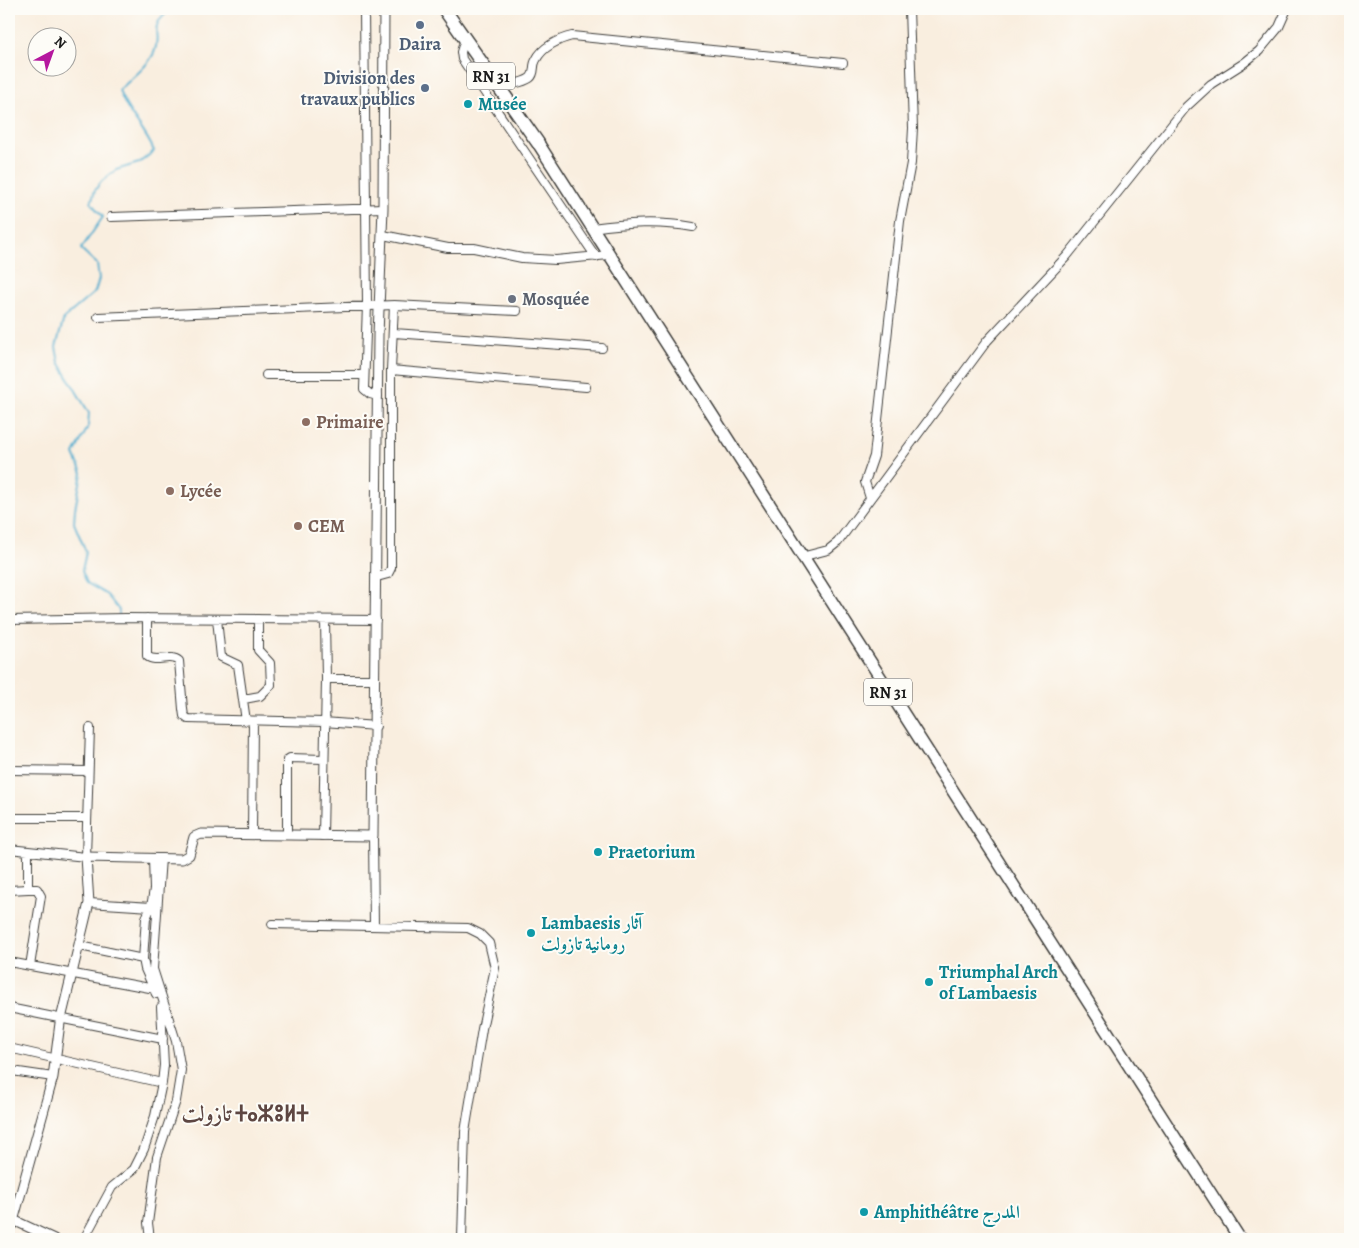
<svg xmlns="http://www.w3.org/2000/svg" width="1359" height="1248" viewBox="0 0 1359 1248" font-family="Alegreya,Amiri,'Noto Sans Tifinagh',serif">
<rect width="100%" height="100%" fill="#fdfcf7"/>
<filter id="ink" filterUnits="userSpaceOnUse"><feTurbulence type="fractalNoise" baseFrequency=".02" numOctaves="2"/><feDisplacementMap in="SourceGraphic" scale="10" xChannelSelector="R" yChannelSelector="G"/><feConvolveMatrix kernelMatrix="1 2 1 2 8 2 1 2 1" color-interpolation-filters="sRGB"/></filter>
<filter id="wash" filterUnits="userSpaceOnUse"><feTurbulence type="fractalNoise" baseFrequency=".0096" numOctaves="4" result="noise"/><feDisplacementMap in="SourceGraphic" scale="20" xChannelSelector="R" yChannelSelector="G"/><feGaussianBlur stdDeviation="1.12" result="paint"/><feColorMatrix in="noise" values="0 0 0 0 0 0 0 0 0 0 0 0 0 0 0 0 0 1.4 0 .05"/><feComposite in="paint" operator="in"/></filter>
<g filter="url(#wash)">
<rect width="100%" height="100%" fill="#f9eedf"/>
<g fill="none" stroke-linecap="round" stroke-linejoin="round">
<!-- stream -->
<path stroke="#51adcf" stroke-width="2" d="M119 615V610L107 595 87 583 82 571 86 552 74 523 75 509 82 473 74 454 88 427 89 413 59 362 56 347 64 318 95 292 99 279 97 264 81 249 103 217 91 203 95 190 102 181 116 170 139 163 154 151C144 127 126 113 119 90 131 79 147 67 154 53 163 33 145 28 172 9"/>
</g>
</g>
<g filter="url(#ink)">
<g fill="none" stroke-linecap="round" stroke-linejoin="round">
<defs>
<path id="minor" d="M364 9 367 305 364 389 370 394 378 396
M465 39 461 52 462 59 596 257
M503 87C511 84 523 83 530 78 536 73 532 66 536 60 542 47 559 39 572 36L843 63
M111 217 383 208
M592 228C627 223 658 221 693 227
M383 235 448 248H474L522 258 556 260 609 255
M98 317 394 305 517 311
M394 333 602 348
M391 370 586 387
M266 375H364
M870 498 865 482 874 456 900 221 911 163 913 128 909 9
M801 557 828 550 838 542 987 341 1067 256 1186 107 1211 84 1244 63 1259 51 1279 27 1287 9
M377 577 388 574 391 568V370L394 305
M147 618V656C156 664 170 653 179 661L183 709 184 716 188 719 324 722 376 726
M217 619 221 657 238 665 246 721
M9 620 126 618 376 620
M326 679H375
M244 699 260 696 271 685 270 663 258 650V619
M9 770 88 771
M9 818H87
M252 835 253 721
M287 835V760L290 758 323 759
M323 836 326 679 325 620
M373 836 374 926
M9 849 86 857 90 728
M28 852V889H37L41 896 30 966
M153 858 154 889 151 907 146 918 143 959 145 969 156 994
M9 890 28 889
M89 903 151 907
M272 924 468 928 480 934 489 943 495 968 482 1029 465 1132 462 1239
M80 946 143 959
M9 962 155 989
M161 1007 164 1065 162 1083
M9 1008 163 1039
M9 1048 162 1083 155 1116 144 1149 134 1169 112 1187 84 1239
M9 1073 12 1071 53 1077
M150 1239 148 1223 157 1157 176 1101 181 1070 176 1041 153 969 161 858"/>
<path id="tertiary" d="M9 1218 54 1239
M12 1225 53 1077 60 1023 89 903 86 857 182 859 189 855 194 837 201 834 373 836 378 335 383 208 384 9"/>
<path id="primary" d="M538 143 1240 1239"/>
<path id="trunk" d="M444 9 538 143"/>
</defs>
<!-- minor casing -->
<use href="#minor" stroke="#3d3c39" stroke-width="10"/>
<!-- tertiary casing -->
<use href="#tertiary" stroke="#3d3c39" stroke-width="11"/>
<!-- primary casing -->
<use href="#primary" stroke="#3d3c39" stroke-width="14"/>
<!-- trunk casing -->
<use href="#trunk" stroke="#3d3c39" stroke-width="15"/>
<!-- minor -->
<use href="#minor" stroke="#fff" stroke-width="8"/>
<!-- tertiary -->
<use href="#tertiary" stroke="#fff" stroke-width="9"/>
<!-- primary -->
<use href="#primary" stroke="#fff" stroke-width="11"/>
<!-- trunk -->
<use href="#trunk" stroke="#fff" stroke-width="12"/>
</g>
</g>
<!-- markers -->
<g fill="#5c6f8a" stroke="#fdfcf7" stroke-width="2">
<circle cx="420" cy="25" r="5"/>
<circle cx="425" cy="88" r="5"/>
</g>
<g fill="#0f9aa8" stroke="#fdfcf7" stroke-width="2">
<circle cx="468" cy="104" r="5"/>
<circle cx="598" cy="852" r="5"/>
<circle cx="531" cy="933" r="5"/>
<circle cx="929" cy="982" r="5"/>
<circle cx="864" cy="1212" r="5"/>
</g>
<circle fill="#6b7280" stroke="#fdfcf7" stroke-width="2" cx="512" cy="299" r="5"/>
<g fill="#8d6e63" stroke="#fdfcf7" stroke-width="2">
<circle cx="306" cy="422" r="5"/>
<circle cx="170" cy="491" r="5"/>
<circle cx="298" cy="526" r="5"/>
</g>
<g text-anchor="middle" stroke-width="4" stroke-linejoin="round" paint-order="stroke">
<!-- shield labels -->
<g fill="#fdfcf7" stroke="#605f5e" stroke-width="1">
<rect x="467" y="62.5" width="48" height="27" rx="4"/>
<rect x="864" y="678.5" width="48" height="27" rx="4"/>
</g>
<g font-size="16" font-weight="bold" fill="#1c1c1c">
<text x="491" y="82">RN 31</text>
<text x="888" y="698">RN 31</text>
</g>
<!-- service labels -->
<g font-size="18" font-weight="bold" fill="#4e5e75" stroke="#fdfcf7">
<text x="420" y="50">Daira</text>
<text x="415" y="84" text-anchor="end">Division des<tspan x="415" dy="21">travaux publics</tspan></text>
</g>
<!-- culture labels -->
<g font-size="18" font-weight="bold" fill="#0d838f" stroke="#fdfcf7" text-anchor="start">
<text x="478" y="110">Musée</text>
<text x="608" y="858">Praetorium</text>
<text x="541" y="929">Lambaesis آثار<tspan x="541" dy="21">رومانية تازولت</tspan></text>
<text x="939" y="978">Triumphal Arch<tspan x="939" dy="21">of Lambaesis</tspan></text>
<text x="874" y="1218">Amphithéâtre المدرج</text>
</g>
<!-- worship labels -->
<g font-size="18" font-weight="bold" fill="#5b616d" stroke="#fdfcf7" text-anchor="start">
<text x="522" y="305">Mosquée</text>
</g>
<!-- education labels -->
<g font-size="18" font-weight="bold" fill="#785e54" stroke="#fdfcf7" text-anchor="start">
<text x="316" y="428">Primaire</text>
<text x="180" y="497">Lycée</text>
<text x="308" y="532">CEM</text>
</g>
<!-- district labels -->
<g font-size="22" font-weight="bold" fill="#5d4642" stroke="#fdfcf7">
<text x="245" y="1121">تازولت ⵜⴰⵣⵓⵍⵜ</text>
</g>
</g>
<!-- margin -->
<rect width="1359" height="1248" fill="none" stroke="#fdfcf7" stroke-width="30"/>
<!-- north arrow -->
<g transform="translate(52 52) rotate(41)"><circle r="24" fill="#fdfcf7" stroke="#a3a29f"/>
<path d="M0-4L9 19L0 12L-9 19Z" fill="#b5179e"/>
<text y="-8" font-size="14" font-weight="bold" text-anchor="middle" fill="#1c1c1c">N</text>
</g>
</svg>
